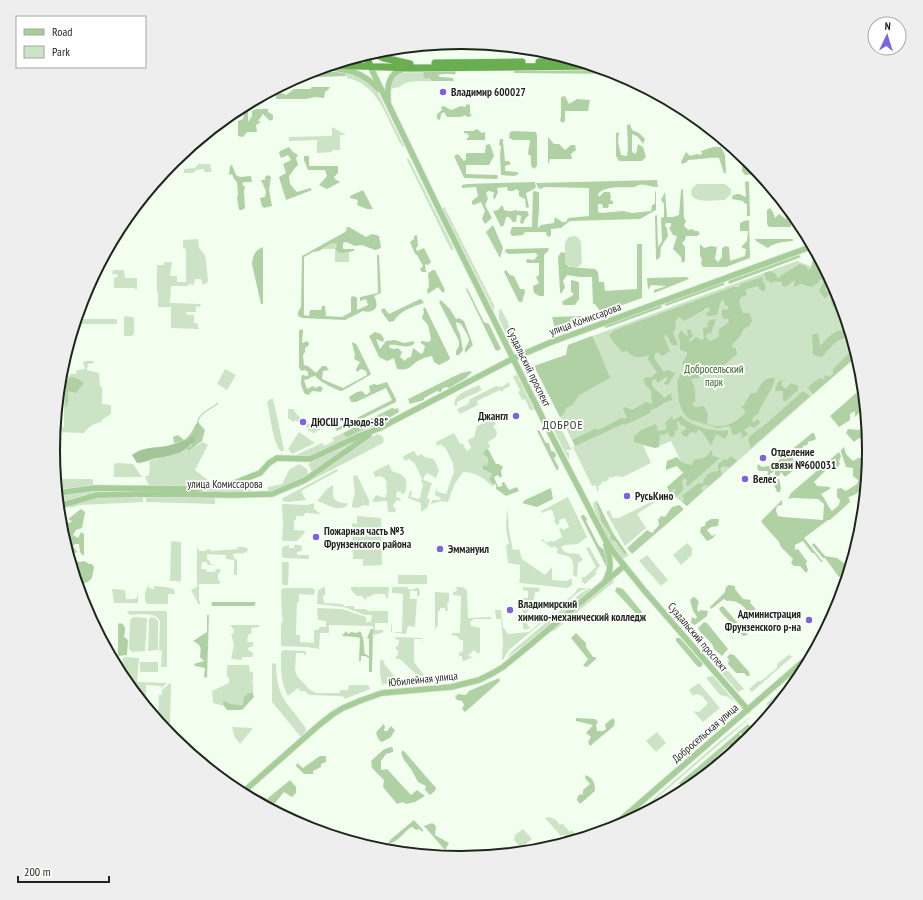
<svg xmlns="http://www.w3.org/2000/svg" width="923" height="900" viewBox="0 0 923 900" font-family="'PT Sans Narrow',sans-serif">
<rect width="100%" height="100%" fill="#f2ffef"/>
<!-- green -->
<path fill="#cce3c5" d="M345 72 360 76 377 91 404 146 403 147C399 143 397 136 394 131 383 108 374 83 347 78Z
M424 72 423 75 431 81C422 82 406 79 400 87L389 89C397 68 405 73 424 72Z
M332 127 346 135H340V150H332V152L317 153V140L289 141V137L332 136Z
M407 158 409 159 453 247V250H451L407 160Z
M198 164H210L212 172H204V169L196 170 194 173H184V169L195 168Z
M697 184H725L731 189V194L725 200C717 200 690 204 691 192 692 188 694 186 697 184Z
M444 206 494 305V311L443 209Z
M575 236 578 237 581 242 582 263 578 267 572 268 565 263V242L569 237Z
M198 239 199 248 205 255 206 260 208 282 203 285 201 279H195L194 285 189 284 188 286H171L170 303 201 304 200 307 196 306V312H186L187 315H194V323H197L199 329 171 328V307H158V293L157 292V265H164V262H172L170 276H177V282H186V249L183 248V240Z
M332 243 337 244 344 253 349 252V262H335V249H322Z
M797 261 820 270 843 308 857 356 687 506 670 493 667 487 686 471 671 441 655 448 643 445 651 463 623 477 616 476 611 478 610 477 608 478 609 480 604 482 602 481V483L598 487 599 491H597L596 485 592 486 573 447 575 446 534 366 566 355 568 345Z
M113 270H124L125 278H137V290L134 288H114V278L118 277 117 274H112Z
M501 309 508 322V327L509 325 518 342 514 344 509 333 508 338 499 319V310Z
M125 316 132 317 134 318V334L132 336H125L124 334V318Z
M80 319H117V324H81Z
M86 361H94V363L88 364 87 370 99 373 100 386 102 387V404L111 405V414L103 419 101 422C95 423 87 428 84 433L57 432 56 428 64 427V380L71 374H76L77 370 85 369 83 362Z
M531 367 546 399 544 400 545 406 543 408 532 386 535 384 530 371 526 373 524 371Z
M225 369 236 375 227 390 217 384Z
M516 375H517L534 410H530L525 399 522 400 518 392 520 390 513 377Z
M509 382 510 386 504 389 502 392 500 390 477 401 478 405 460 414 457 409 468 404 470 399 496 386 502 387Z
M479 385 482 390 457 402V405L455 406C451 394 470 390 479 385Z
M270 399H273L284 449 282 452C273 446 270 413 267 402Z
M288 409H293C297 416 307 425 317 427L319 426 320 430 315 432V434L308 430 309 428 295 420 294 422 288 418Z
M384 414 389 418 330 448 307 458 294 456 322 443 324 446 334 441 332 438 343 433 345 436Z
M493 419 496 424 493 426 497 432 496 437 488 442 490 447 488 449 485 450 484 454 488 458 487 466H483V469L492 474 490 477 497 484 492 486C484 478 475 472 463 472L454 485 448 502 441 501 431 504 432 500H440L441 498 435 495 436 489 438 492 446 494 454 472 453 463 445 447H443L441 444 437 446 436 442 454 433 460 444 462 443 467 451 471 448 468 440 474 437 477 426Z
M549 421 557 426 559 425 572 450H565L569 453V460Z
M299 432 315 443 292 454 288 449Z
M377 434 382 436 384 440 383 443 297 488V486C319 476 336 460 356 446 362 442 370 438 377 434Z
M358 438 359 440 312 472 308 464Z
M203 442 208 445 195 470 214 485 204 487 149 486 145 477 149 475 150 465 149 461C163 456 173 457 187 448L188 450Z
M414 451 417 456 422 454 424 457 434 459 439 470 436 478 427 473 423 478 424 480 432 483 427 498 430 500 427 508 421 512V503L408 498 410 491H412L411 497 418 499 420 498 423 485 421 480 422 479 414 462H412L410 459 405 461 403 456Z
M116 463 133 464 142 477H114V465Z
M299 464 307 469 308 472 306 477 268 492V487L282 484 289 470Z
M389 464 392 471C405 475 409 479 405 493L403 494 401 493V492L397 491 396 497 401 499 400 501 397 500 393 505 394 508H396L395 512H388L387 501 372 502 376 495 385 498 387 492 386 485 387 484 384 477 382 478 381 476 375 477 373 472Z
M337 469 338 471 301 491 306 500 288 502 282 501 283 498Z
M357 475 369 500V506L364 505 357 508 352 507 353 499 355 493 353 476Z
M56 479H93V485L58 491Z
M248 483 250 485 251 493 151 491H200L220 489Z
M333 485C334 489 332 492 333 496 334 501 342 504 348 503L347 506C335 512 328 504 317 501L328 488Z
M95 490 144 491 101 492 84 495 59 503 58 495Z
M667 494 637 514 646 528 625 546 606 512 609 510 613 518H619Z
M117 495 118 498H126L127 495H131L132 498H137L138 495 143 497V502L80 505 70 508V503L81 500 110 496 111 498H114V496Z
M148 495 215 498V504L146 502V498Z
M568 497 587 537 578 544 565 545 561 547C565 555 571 553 579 554L583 560 578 563 577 576 576 577 573 575C574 560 574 556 558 554L557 552 558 549 554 546 552 548 541 540 543 539 546 543 551 541 553 542 562 537 559 529 562 528 563 530 569 527 565 518 559 520 560 523 556 525 554 520 555 519 552 510H549L542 513 541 511Z
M596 501 601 521 609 532V536L615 541 624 554 627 553 629 555 623 559C610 548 600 522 593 506L594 505 593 503Z
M314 503V509L321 514 305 513 304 516H296V520H294V530L306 531 297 541H284L282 540 283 525 282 506 283 504 307 505Z
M507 508 509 523 508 525 513 550 519 549 522 559 545 575 552 567V580L568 581 569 579H572V585L567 588 520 583 519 582 520 578V565L508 563 506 545 509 544 506 529Z
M357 516 381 518 382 565 363 566V559H353L352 523 357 524Z
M172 541 181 542V580L179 583 178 581H170L171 542Z
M687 543 692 548V555L681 565 673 555Z
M289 545V548H294V545H300L302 547V551L297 552V555H309V559L284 558 282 556V548L284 546Z
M197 546 199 551H206L207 549H210L211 551 238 549 237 547H244L248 549 246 553 244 552 243 554 240 553 233 554 234 558 237 560V575H234V560L226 559V555L207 554V559L210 561V564H214L213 565H208L207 562H202L201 569H206L207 572H215L216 569H220L221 571 218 574V580L221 582 219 584H199V601H200V603L199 605 191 590 197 587Z
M589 547 600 566 595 572 597 573 585 584 582 582V577H585L596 567 586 548Z
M647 555 668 580 661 586 639 561Z
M282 562H288L289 563 288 585H283L282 584Z
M398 575H427V584H398Z
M612 579 614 582 554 631H551Z
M149 585V588L154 589V586L166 587 174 589 175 594H168V604H147C143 599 145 589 149 585Z
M324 587H325V595L323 596 324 603 343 604 344 606H354V609H366L368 611H388V623H375V630H384L382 633 373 635V626L329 625V633H320L319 649 307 647 281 646V625L283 619 282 617 281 590 284 588H312L315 590 314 595 299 594V602H297L296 635H300V642L314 643V630H318L320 627H326V621L318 620 317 610 318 608 342 609 366 617V622H371L372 615H365L344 607 317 604 318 590Z
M351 587H389L388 598H386L385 594H375L366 598V601L362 596H357L351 590Z
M393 587H407L408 589 413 590 415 588H419L420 595 417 597V591H410V599H417L415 627 408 626 406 634 391 632V625H392V632H402L403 594 392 593V589Z
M456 587H462L467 590 468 618 491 617V619H474L470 622 471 626 480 628V652L478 654 474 650 468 656 473 657 464 661 462 660V656H459V653L463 651V640H460L457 636 452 635V633H460L461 596 453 595V593L457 590Z
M523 587 540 588 539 592H535L534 599 530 602 533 605 524 616 527 619 525 621 530 628 525 630 523 628 522 598H528V591L523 590Z
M578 588H588L580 591 509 650 505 656 503 660 502 659 503 642 501 619H496L495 610H501L503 627 508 634 529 632 574 594Z
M590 588 591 590 522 647H521L507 658 511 652 581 593Z
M112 589 125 590 126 599H133L137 598 138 590V603H114Z
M435 592 449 593V602L447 604 448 611H445V608H440V611H438V625L435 630Z
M127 611H165L167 612V667H161L162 651 159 650 160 622C157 611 139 615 130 615Z
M133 617 147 618 145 651 132 652 129 649 130 620Z
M151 617 155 618 158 621V650L148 651 149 623 148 622 149 619Z
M230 625H259V627L251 628 252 633 248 635 247 642H253V646L248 648V650L253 653V657H242V660L231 659 234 645 231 634H233L234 630Z
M692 635 698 636 744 689 738 692 690 636Z
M396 637 422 638 423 643H422V639H414V662L424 675 420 678 400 659H396V656L398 655V650H396V646H398L399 640 395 639Z
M284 650 305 651 306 652V655H304V653H296L295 670 297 676 310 690 317 693H340V690H348L349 685H368L370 689 345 699 344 697 339 696 309 695 305 691H300L298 688 288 696C280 681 281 668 281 652Z
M790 654V656H793L752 692 749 689 758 681H761L777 668V664Z
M124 657 139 658 137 682 167 683 161 688V686L146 685V705L122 676 121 674 122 665 120 664Z
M380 660H383L385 665 398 680 382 685 380 673Z
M140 662H158V672H140Z
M272 663 276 664C277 700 287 701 305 727L306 731 301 737 272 702Z
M227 665H249L250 672H253V681H249L253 682V693H249L244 705 224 704V706L213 703 212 691 229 683V677H227Z
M805 669 801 677 779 703 773 700 768 706 766 704Z
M713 676 736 703 728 697 720 695 707 679V677Z
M170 683 171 684 170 723H160L158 720 159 695H162V690Z
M699 683 720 708 703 722 693 711 699 712 708 703 701 695 696 694 693 696 689 690Z
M749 718H750L643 810 642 809 720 741Z
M232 727 253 728 240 744 235 738Z
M657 732 666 743 656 752 646 741Z
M548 817 555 819 560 825 562 823 570 832 572 830 575 834 573 836 576 839 578 837 580 838 561 844 560 842 565 838 564 834 561 836 545 818Z
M523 829 532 839 521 848 514 840 515 835Z"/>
<!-- forest -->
<path fill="#afd1a4" d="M462 42 466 46 463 48H405Z
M608 70 620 74 514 73V71Z
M455 71 456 74C450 75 445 73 438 75L440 77 453 78 454 81H431L430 79 425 78 423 75 424 72Z
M308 72H345L346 76 295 78Z
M312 87H330L329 89 325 92 324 98 315 97 306 99H276V94L282 93 286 95 294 89H310Z
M565 96 569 104 577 99 590 100 588 111H565V121L562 123 560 120 561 117V97Z
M467 104 470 105V113L472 116 467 117 465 115 461 117H447L444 112 441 114 440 120 437 119V114L442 110 441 107 444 106 451 110 461 106 465 107Z
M245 109 248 110V122L252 116V111L256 109H268V112L273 115V119L270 121 263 114 258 121 261 122 256 125 257 132H247L243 137 238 136V121L243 119Z
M630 124 632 130 639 133 645 139 643 144 638 137 632 134V152L636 154 638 144 643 147 646 157 642 161H619L616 156V133L619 132 618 142 621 155 627 156 628 148 627 125Z
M477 129 482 133 485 132V140H466L469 136 468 134 464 133V131H473Z
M513 131 536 132 537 136V166L534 169 531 166V156L528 154C528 149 530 145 530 140H513L509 138 510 132Z
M548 137 554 144H559L565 150 571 145H575L576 150 571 154 572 159H550L548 165Z
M500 139H503V141L505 161H509L511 164 505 166V170L506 171 517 172 519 174 514 176 501 175 500 156 501 146 499 145Z
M490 144 494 156 489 165H466V174L497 175 498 176 497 179 464 178 454 156 458 154 464 161 466 159V154L467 153H485L486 145Z
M289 147 293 152 298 155 296 158 298 165C294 168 293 172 289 176L290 184 297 192 310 188 312 190 286 200 279 177 286 173 283 164 291 160 288 155 281 158 279 153 280 151Z
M713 147H721L725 155 726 173H724L719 158C711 157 697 160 688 160L687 162 682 164 681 162 686 152 690 156 697 154 701 155 702 153 701 151Z
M742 155 750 162 761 174 745 175 742 171Z
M304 156H309V166H338V173L334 177 335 179 340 182 327 189 319 185 327 176 325 170H308L304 160Z
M232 165 236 175 240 177 251 176 252 182H244L242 184 245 187 244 191 245 208 242 210H239L237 197 238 195 237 182 234 179 232 174 229 175 230 166Z
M268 175 271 177 269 190 272 206 264 208 262 206 260 198 265 197 266 191 261 180H265V177Z
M657 180 658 187C650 188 643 181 635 187 624 188 605 185 598 194L599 197 604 192H610L611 198 610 200 613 201V204H609L608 208H603L602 204H598V212L602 213 623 211 632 213 651 211 652 205 655 204V193L656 190V210L640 219 570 221 561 228 551 229V235L549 237 547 236 546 232H525L523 235 512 236 510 233 512 227H532L533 191 539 192C539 199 539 204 539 210 539 216 537 221 538 228L541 225 554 223 555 217 562 222H566L568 218 589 216V188L544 187 541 189 538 188 536 183Z
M746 181 749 182 750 216H747V204L744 203 743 201 732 199V196C740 192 740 195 746 197L745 183Z
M535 182 536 187 534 189 526 193 529 207 526 208 525 199 519 196V191L516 189 513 191H508L507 187 497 188 498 192 495 199 493 198 494 192 488 191 486 193 488 199 485 205 492 218 485 224 482 219 485 211 481 202 474 205 472 204V201L478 196 476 187 462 188V185L467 184Z
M683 189 684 218 686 221 684 226 688 230 692 229 695 231H698L700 234 697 236H686L685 240 682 243 685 247V261L682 263 681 257 673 249 677 236 673 235 669 228 671 226V223H666L665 225 667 229 668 236 661 247 660 257 657 260 656 259 655 216 657 215 658 247 662 241 661 218 664 217V204L661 200 665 192 667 217H673L679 215 681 190Z
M363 190 373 209H367L357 205 358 200 350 198V196Z
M501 206H503L504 210C508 211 512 212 515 210L519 211H527L529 215 525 219 523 224 520 223 521 216 517 215 516 222H513L509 217H506L504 225 501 227 493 211 498 210Z
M770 208 773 212 775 218 779 214 786 219 788 213 790 211 796 218 792 220 791 227H769L767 224V210Z
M749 220 750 258 726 267H703L701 264 702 259 700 256V244L704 248 711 246 717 247 715 259 718 262 722 257V248L726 246 729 247 730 261 745 256 746 249 742 248V246L747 241 748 231H740V223L744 221Z
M493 225 503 248 500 258 486 232Z
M349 227 366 237 372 234 379 236 381 247 379 249 375 250 362 245 355 246 346 242 343 243V249H354V251L344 253H339L336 250 337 244 332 243 319 251 313 252 304 257V315L309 316 310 310H321L322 306H325L326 316 342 317 351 312V297L354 296 357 298V310L368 305 366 299 360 301V297L378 293 377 255H379L381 293 374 296C380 307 375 314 363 311L345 320 302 318 298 316V312L301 307 302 256 345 232 347 229 345 228Z
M417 235 418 246 416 248 417 251 424 248 431 262 428 265 425 264 426 272H422L420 269 423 266 417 255 415 254 410 242 414 239V236Z
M755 239H793V241C785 242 774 242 768 248L756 241Z
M637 244H642V298L603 312 600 311 595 304H593L592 277H580L567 275 563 281 565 287 561 294 560 292 558 257 561 252 565 253V263L569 267 595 269 598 272 599 282H604L605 291 637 289Z
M263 247V304H261L252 264C253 255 255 250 263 247Z
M548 248 549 250 544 255V296H539L534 293 533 286 539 283 536 277 539 275V263H527L526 261 527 259 534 260 538 255 535 253 509 254 505 252 506 249Z
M799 255 801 257 729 284 728 281Z
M818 256 826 270 824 272 829 280H831L839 294 845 314C843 313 842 312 840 311 835 308 831 307 831 300L833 298H836L827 283 825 284 826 288 825 289 829 294 825 299 819 291 823 283V279L820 280 818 283 811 287 801 284 794 287 795 280 785 287 782 285V282L774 281 772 283 766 280 764 273 770 271 776 274 778 279 780 276 800 264 806 266 808 270 811 268 813 258Z
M433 270H435L445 290 443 293 438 287 428 294 427 290 429 287 428 273Z
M506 270 510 275 514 276 520 289H524L525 292 522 302H519L504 272Z
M687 277 689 279 654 293V290L667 286 651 285 648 290 647 278Z
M763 277 762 281 765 284V292L759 289V286L750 288 745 290 747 295 741 297 739 302 743 313H749L752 321 749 326 743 330 741 335 731 346 736 349 737 354C725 363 721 373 703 367L704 372 700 378 691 379C695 386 696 394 695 402L692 404 695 407 704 406 708 414 707 424C722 430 737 424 746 411L740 406H745L744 404 751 393H756C761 385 763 377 775 378 773 391 762 401 758 414L753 417 752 423 758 419 760 423 754 428 750 426 744 430 748 434 742 438 741 432 735 435 732 433 730 426 717 428 689 419 683 412 679 402 677 383 680 374 683 375 689 371 682 363 687 355V352L680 350V341L678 336 681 330 688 337 687 329 691 330 693 336 689 339 690 342 696 337 701 340 704 339 703 328 709 327 707 324 710 320 716 319 711 334 709 333 705 336 710 341 719 337V329L727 324 729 320 728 319H724L722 317V310L728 309V306L725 305 724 300 721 301 717 315 707 316 706 313 710 311 709 308H705L704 310 684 321 679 317 675 321 676 328 673 333 678 345H672L666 334 664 337 670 351 662 356 658 352 655 354 654 358 664 372 668 370 675 373 668 385 664 384 668 378 666 377 658 383 655 379 652 380C650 389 659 390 664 398L671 393 672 400C663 402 660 407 651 410L650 413 625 425 623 424 575 446 572 440 595 429 599 430 621 418 625 419 627 417 623 409 625 407 632 410 646 402 652 404 651 390C647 388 643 383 644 378L652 377 657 372 648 360 649 355C640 358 634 359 627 351L622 352C617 346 612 341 609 335L615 330 733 287H739L740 284Z
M571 280 579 282V299L575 305H563L562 302C565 299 570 298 574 294L571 292Z
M724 281V285L666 306 664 303Z
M467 288 484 322 489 324 501 349 496 351 466 289Z
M420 299 422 300 424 303C414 306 399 311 394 321L389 322C386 317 383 315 381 310L384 308 389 314Z
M441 300 450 309 456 319 459 318 464 321 473 345 465 353C464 347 468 345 469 340 469 336 463 328 461 324L456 322 457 328 460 334 463 350 459 355H456V351L459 346V341L439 302Z
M662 304 661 308 606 328 604 326Z
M425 307 450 358 449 360 439 365 434 362 432 356C429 357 425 357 422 359 411 363 411 372 397 369L394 358 387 361 379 357 369 336 375 332 381 334 384 339 383 342 376 339 380 349 386 341 395 340 404 343 414 341V344C404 350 399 343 389 345L390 348 394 349 398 348 402 352 400 357 405 361 407 358 411 357 413 348 421 354 423 353 425 346 421 343V341L429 342 431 339 428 325 422 318 424 312 423 309Z
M582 316 586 318 555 329 552 317Z
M844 322 847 323 852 337C837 337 831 347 822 357L813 355 812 335 818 333 820 346C830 336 833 330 847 330V328L842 325Z
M301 329 303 330 302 343 308 341 309 345 305 348V352L303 355 304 365 308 366 316 373 322 366H326L329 370 323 371 322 379 343 388 367 375 366 371 361 369 357 372 356 369 360 362 354 359 355 355 352 343 353 342 357 345 371 374 370 375 342 391C337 391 319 381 315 376L311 377 309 379 304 380 307 389 313 386 315 388 320 386 323 388 321 392 312 391 309 395 305 394C301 387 300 383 302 375L308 376V372L305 370 301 371 299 367V331Z
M592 336 600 353 610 378 579 395 572 405 566 408 564 414 560 417 534 366 566 355 568 345Z
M855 347 857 356 813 394 808 388 810 385 820 378 825 380 824 377 826 375 829 377 833 374V369Z
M470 371 472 372 466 378 449 388 446 387 442 389V391L440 392 437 391 424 398V400C419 402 415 402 410 404L408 399 461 373Z
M70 377 76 378 84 383 76 393 68 391V403L65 408 66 381 67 379 69 380Z
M782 380H783L781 383 783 387 786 389 791 383 798 386V390L786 401H783V391H776L775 389 778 382Z
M387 382 396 399V402L337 431 335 429 392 400 386 388 356 402H351L349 397 357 392 362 391 366 395 370 392 369 386 374 384 377 385Z
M863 387 865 407 855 417V411L850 414V420L839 427 830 416Z
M803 391 810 396 751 448 748 440 750 436 767 423Z
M392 408 395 409 398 408 399 412 389 418 384 414 382 416 383 418 348 437 345 436 343 433Z
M672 416 673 420 681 416C690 426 715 433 728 430V434L725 439 716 434 711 446 706 437 699 429 696 433 691 432 687 437 683 436 681 432 686 429 685 426 681 425 678 420 677 422 678 430 676 431 674 429 675 435 673 437H670L668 432 664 435 660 434 659 447 655 448 634 442V436L641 430 656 424 658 431 665 430 667 427 665 423Z
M198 422 205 430 202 441 188 451 187 448 191 446 194 437 174 443 173 437 178 435 184 440C194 433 191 429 198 422Z
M867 423 868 434C863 437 858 438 854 442L846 433 848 429 859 430Z
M539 430 546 443H549L551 451 555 452 556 456 554 458 559 468 557 471 537 431Z
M812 433H814L816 439 812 441H809L807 445 803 446 802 452 793 456V461L800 462 799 466 785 477 781 472 779 476H775V471L770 474 771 478 779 479 781 488 780 492H777L774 484 770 483 767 479 768 472 767 471H759L757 468 758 464 762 467 773 465Z
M844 447 846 454 853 461 858 458H863L865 453H867L868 462 864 464V466L868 470C866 486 863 492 847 498H849L850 502 830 520H828L804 538 823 562H821L814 553H812L803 541 795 545V550L798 549 807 561 806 564 808 570 806 573 800 566H794L791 563 793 559 781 547 779 542 763 524 761 521 782 500V505L777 506 776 511 778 516 783 517 823 520 824 504 818 499 793 498 788 499 791 493 839 452 841 456 839 461 840 464 838 467 830 466 814 482 817 486 830 487V489L821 494C826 500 827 505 832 511L839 505 840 500 837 497V489L841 488 846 491 857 484 858 480 853 476V468L846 467 841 452V450Z
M488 449 496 464H499L503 467 501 471 502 476 500 478 498 475 494 477 498 487 502 486V483L504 482 509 490 517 487 519 491 506 496 496 489V484L492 483 489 479 492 474 483 469V465L487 466 488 458 483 454 485 450Z
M711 450 713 456 720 458 688 486 686 485 687 480 684 478 682 481 683 490 677 496 674 492 676 489H674L670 493 667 487 683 473 677 466 666 470V466L667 461 677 457 683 463 692 465 694 460 706 457Z
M731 456 737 461 730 467 723 466 720 469 722 475 709 486 705 485 701 488 703 491 687 506 683 503 684 498 682 496 697 484 703 483C705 474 710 472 718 471V464L725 459 727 460Z
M551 488 553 499 537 507 522 503 525 500Z
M596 501H597L613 533 627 553 624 554 615 541 611 540 609 532 601 521Z
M679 505 683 508V510L632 554 627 548 647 530 652 533 659 525 658 520 661 516 665 517 672 507Z
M81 509 85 512 82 528 76 530 73 535 78 538 81 532 84 534V554L83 556 80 552 79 544H75L73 546 77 552 72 555 75 561 80 562 84 561 89 564H92L94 567 92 578 88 582 78 585 65 543 68 537 66 531 62 532 61 525 66 522 70 523 72 521 68 519Z
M582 515H584L587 519 586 521 599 546C607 550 609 560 608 569L607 568 581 517Z
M711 519H719L718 526 711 527 707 530 712 536 716 534 713 538 707 541 700 532 701 527 705 526 706 522Z
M814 543 825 556 837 558 845 564 842 576 839 577 825 558H823L812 545Z
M729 585 735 586V589L743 599 751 600 750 603C755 607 758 613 758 619H755C747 611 740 599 727 601L724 599 711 609 710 607 725 592 726 587Z
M617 587 623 589 642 612 639 617 615 591Z
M693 597 696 598 699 602 697 608 698 612 701 610 708 611 707 616 695 625 691 623 692 617 695 619 697 617 693 611 690 600Z
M213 602H254L256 603 254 606H212L211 603Z
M723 606 748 635 743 636 720 611 719 608Z
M207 615H209L207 678 204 677 205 668 195 666 194 664 204 661 200 657C201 647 202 646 193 641L207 632Z
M704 622 707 623 728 649 722 656 714 649C713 641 701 636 698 628Z
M120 623C127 625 125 631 124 637L128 640 127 655 119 656 118 655V624Z
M371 629H373L372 672H369V658L365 656H361V661H359L360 638 355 637 342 636 346 631 348 634 351 632 357 633 360 631C365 638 363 646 365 654L369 656V639L367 638Z
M576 633 586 643V647L593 657H596V659L587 667 583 666 588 659 571 638Z
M676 638H680L703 664 701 667H698L676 641Z
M730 654 734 655 749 672 750 676H747L744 673H736L728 664 729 660 727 657Z
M499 678 500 681 465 712 462 709 464 705 462 701 457 700 455 697 458 694 466 695 469 691Z
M249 693H253L254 697 242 710H227L224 706 223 702 225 701 230 704 243 705 244 697Z
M576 718 595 719 598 722 596 725 597 731H603L606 729 605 724 613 718 615 721 614 726 590 746 588 742 591 737 586 733 593 725 576 721Z
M383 724 385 726 384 731H387L391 726 395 730 391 737 382 742 380 741C372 730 379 732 383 724Z
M748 724 755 732 750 738V736L739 733 741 737 733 743 736 747 739 746 740 743 744 741 743 737 747 738 748 740 725 759 724 757V752L730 750V745L715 758 716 764 717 766 706 775 704 774 701 779 697 777 699 772 682 787 679 783Z
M390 747 393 748V752L386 754 381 761V770L387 769 411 795 417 790 425 796 415 802 406 804 403 802 397 804 383 787 384 780 372 768 371 761 383 750Z
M403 750 436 788 435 791 430 795 425 790 426 786 418 782 411 769 404 760 401 753Z
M320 756H326V762L321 764V767L313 771V774H304L296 766 297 763 303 768Z
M586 775C593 778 595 783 595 791L580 804 577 800 578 796 581 794 583 795V790L590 784 585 778Z
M290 780 296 787V793L292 797 284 792 275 803 270 805 269 807 261 803 257 799 260 795 267 799Z
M414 820 423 830V832L419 829 416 830 412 827 410 828C402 834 398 842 388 844L390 840Z
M432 823 436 826 435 835 449 843 445 850 424 826Z"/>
<!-- water -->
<path fill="#a3c598" d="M194 436 196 439C185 453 175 455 158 458 150 459 145 463 137 463L132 455C142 447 154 448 166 446 172 445 187 439 194 436Z"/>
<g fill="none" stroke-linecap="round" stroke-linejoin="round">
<!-- stream -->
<path stroke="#a3c598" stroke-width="1" d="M194 436C199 429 196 428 198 421 200 412 212 409 218 403"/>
<defs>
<path id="major" d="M370 66 435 201 546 425 605 539 615 554 643 589 748 710
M326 67C348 70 362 71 378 89
M388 101C387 87 388 73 404 69
M58 493 94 488 196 489 232 484 260 473 269 463 277 458 310 459 359 436 380 428 514 358 549 343 813 246
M59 506 97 495 151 494 234 495 272 494 305 480 369 435
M605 581C613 568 610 558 606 545
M242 793 319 725 333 714 343 708 362 700 382 693 451 687 479 680 493 673 503 667 531 644 624 566
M610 829 814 652"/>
<path id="highway" d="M373 53 384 58 410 64
M366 55 370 66
M539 62H578
M435 63 522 62
M333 65 410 68 595 66"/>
</defs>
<!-- major casing -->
<use href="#major" stroke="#e0e1df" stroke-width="7"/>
<!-- highway casing -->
<use href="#highway" stroke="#e0e1df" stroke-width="8"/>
<!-- major -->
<use href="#major" stroke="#a6ce97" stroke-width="5.5"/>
<!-- highway -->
<use href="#highway" stroke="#6aae52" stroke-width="7"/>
</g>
<!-- markers -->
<g fill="#7c64e0" stroke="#fff" stroke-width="1.5">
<circle cx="443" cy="92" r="4"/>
<circle cx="516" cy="416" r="4"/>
<circle cx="303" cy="422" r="4"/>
<circle cx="763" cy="458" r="4"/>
<circle cx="745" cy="479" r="4"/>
<circle cx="627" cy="496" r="4"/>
<circle cx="316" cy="537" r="4"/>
<circle cx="440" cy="549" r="4"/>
<circle cx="510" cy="610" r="4"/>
<circle cx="809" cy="620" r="4"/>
</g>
<g text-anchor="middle" stroke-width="3.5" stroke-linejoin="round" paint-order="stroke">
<!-- poi labels -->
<g font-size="11" font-weight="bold" fill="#1e261c" stroke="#fff" text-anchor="start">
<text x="451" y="96">Владимир 600027</text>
<text x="508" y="420" text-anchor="end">Джангл</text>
<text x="311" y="426">ДЮСШ "Дзюдо-88"</text>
<text x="771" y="456">Отделение<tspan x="771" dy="13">связи №600031</tspan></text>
<text x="753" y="483">Велес</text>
<text x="635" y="500">РусьКино</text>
<text x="324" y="535">Пожарная часть №3<tspan x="324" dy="13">Фрунзенского района</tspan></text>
<text x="448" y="553">Эммануил</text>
<text x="518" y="608">Владимирский<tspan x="518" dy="13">химико-механический колледж</tspan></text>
<text x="801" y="618" text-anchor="end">Администрация<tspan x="801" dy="13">Фрунзенского р-на</tspan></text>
</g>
<!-- street labels -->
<g font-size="11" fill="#1e261c" stroke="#fff">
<text transform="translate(585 319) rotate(-20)" y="4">улица Комиссарова</text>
<text transform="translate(529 367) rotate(64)" y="4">Суздальский проспект</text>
<text x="225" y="488">улица Комиссарова</text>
<text transform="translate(698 637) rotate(50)" y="4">Суздальский проспект</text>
<text transform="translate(423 679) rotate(-6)" y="4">Юбилейная улица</text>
<text transform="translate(705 733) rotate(-41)" y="4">Добросельская улица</text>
</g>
<!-- park labels -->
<g font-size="11" fill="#305c20" stroke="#fff">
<text x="714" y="373">Добросельский<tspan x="714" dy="13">парк</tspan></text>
</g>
<!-- neighbourhood labels -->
<g font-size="12" letter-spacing="1" fill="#293924" stroke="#fff">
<text x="563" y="429">ДОБРОЕ</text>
</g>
</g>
<!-- crop -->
<path d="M0 0H923V900H0ZM60 450a401 401 0 1 1 802 0a401 401 0 1 1-802 0Z" fill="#edeeed" fill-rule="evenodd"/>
<path fill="none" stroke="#1e261c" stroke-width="2" d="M60 450a401 401 0 1 1 802 0a401 401 0 1 1-802 0Z"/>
<!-- legend -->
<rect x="16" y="16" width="130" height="52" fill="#ffffff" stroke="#a5a8a4"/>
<rect x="24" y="29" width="20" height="6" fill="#a6ce97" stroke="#a5a8a4"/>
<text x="52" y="36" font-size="12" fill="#1e261c">Road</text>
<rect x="24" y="46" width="20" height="12" fill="#cce3c5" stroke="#a5a8a4"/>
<text x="52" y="56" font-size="12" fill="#1e261c">Park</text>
<!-- north arrow -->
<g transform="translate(887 36) rotate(4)"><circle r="19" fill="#ffffff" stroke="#a5a8a4"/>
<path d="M0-3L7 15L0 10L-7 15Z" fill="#7c64e0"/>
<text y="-6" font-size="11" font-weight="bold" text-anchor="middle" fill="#1e261c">N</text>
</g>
<!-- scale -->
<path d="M18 876v6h91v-6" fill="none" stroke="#1e261c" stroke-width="2"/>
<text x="24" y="876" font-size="12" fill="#1e261c" stroke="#ffffff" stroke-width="3" paint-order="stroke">200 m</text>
</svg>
